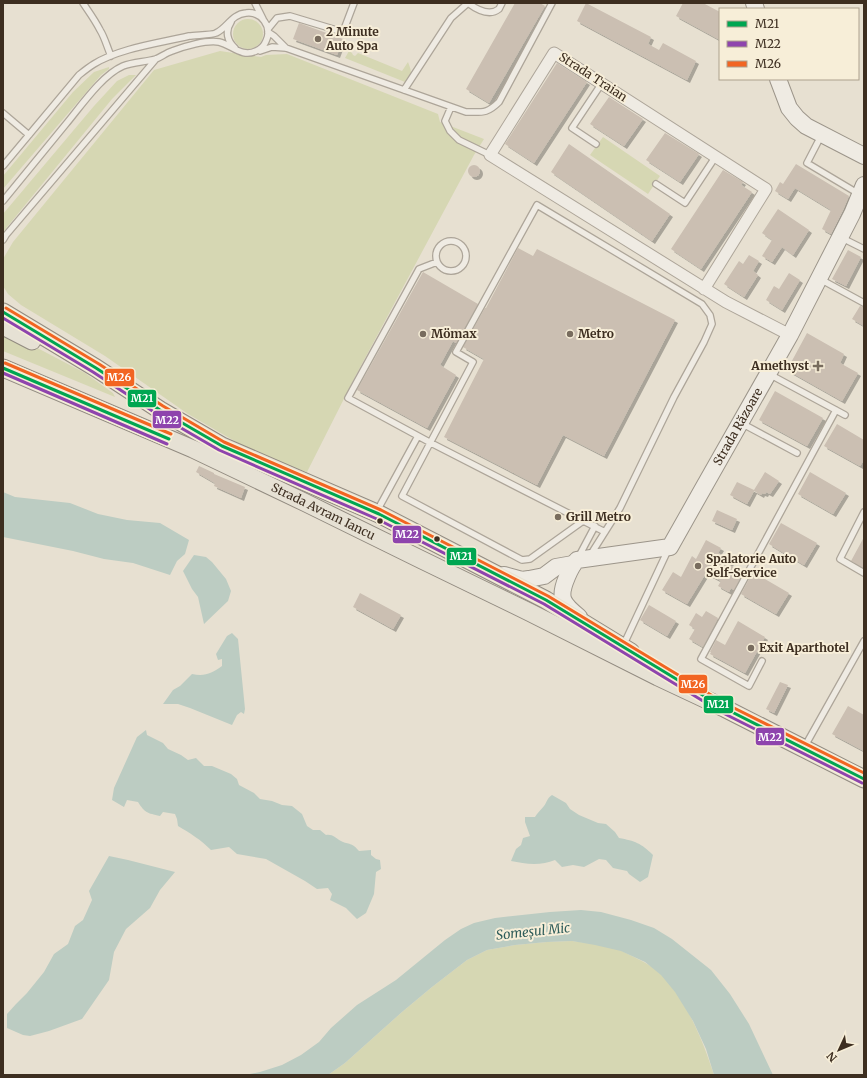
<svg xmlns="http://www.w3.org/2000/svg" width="867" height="1078" viewBox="0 0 867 1078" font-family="Merriweather,serif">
<defs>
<filter id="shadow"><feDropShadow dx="3" dy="3" stdDeviation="0" flood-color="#0004"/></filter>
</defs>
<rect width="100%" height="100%" fill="#e7e0d1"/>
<!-- green -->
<path fill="#d6d7b3" d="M233 34a15 15 0 1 1 30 0a15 15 0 1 1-30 0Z
M220 51 261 57 266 55 287 54 438 114 440 122 484 139 474 155 356 375 307 472 301 470 250 450 188 414 105 356 21 305 8 294 3 286V259L13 242 154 70Z
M349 51 352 53 353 55 355 56 358 53 402 71 408 62C411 70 414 76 405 82L345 58Z
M109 67V69L101 75 3 189V176L73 92 94 72Z
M129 75H136L112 99 3 232V214L94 106 117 81Z
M603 137 660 176 648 194 590 155Z
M3 330 85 373 113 393 115 397 3 351Z
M572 941C588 943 604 945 620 950 625 952 629 955 634 957 644 962 654 967 662 975 687 1001 703 1041 714 1075H328L345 1063 402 1012 432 987 467 960 487 950 515 945 547 942Z"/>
<!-- water -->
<path fill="#bcccc2" d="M3 492 15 497 70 503 98 514 127 520 160 523 189 540 185 554 177 561 170 575 133 563 104 559 73 551 3 537Z
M194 555 206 557 212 562 226 579 231 591 228 601 204 624 198 597 192 589 183 571Z
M232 633 238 639 245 709 244 714 241 712 237 715 232 725 190 708 178 704H163L173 690 180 686 192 674C205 677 212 673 222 666V659L218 660 216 654 227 636Z
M146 730 147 735 163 743 168 749 181 755 188 760 196 758 204 766H212L231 774 237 779 239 785 254 793 260 799 272 801 282 805 292 806 302 814 307 826 313 830H320L326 835C333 834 335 838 341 841 349 845 352 842 359 851L371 850V855L376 859 380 860 381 869 376 872 374 894 366 913 357 919 346 908 330 900 332 894 328 888 317 889 305 881 266 859 237 854 229 847 211 850C201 840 190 833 178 826L177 819 175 814 163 812 160 816C147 813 145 813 138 802L127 800 124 807 112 800 114 788 137 737Z
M552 795 566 803 570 809 579 815 598 823 606 824 615 832 619 838C635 841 641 843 653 855L648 877 640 882 629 874 627 871 613 868 606 860 599 859 584 867 573 865 562 867 555 860C541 866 525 864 511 861L516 849 521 845 523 838 530 836 525 822V817H535C537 813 541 810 544 806 547 802 547 798 552 795Z
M109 856 128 860 175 872 160 890 150 908 126 929 114 952 109 980 82 1019 49 1031 30 1036 23 1035 7 1028V1014L16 1004 27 993 44 972 54 954 68 944 75 926 83 920 92 900 89 891Z
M581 910 601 912 631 920 654 928 672 939 711 970 730 994 749 1024 773 1075H714L706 1049 693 1021 675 992 661 975 645 962 621 951 595 945 572 941 547 942 515 945 487 950 467 960 432 987 402 1012 345 1063 328 1075H245L260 1072 282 1065 301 1055 319 1042 331 1028 357 1005 396 980 445 940 461 929 474 923 495 918 550 912Z"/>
<!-- building -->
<path fill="#cbbfb2" filter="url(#shadow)" d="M515 3H540L545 6 489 103 466 89Z
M586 3 651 37 648 44 659 50 663 43 696 61 687 80 577 21Z
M683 3H703L720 12V40L676 16Z
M299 23 343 39 337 55 293 39Z
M557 63 587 82 534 163 505 144Z
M609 97 643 119 624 146 590 124Z
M665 133 699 154 680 182 646 160Z
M569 144 670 214 652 241 551 172Z
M796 164 849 196 843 210 831 234 822 229 831 210 795 188 788 199 775 191 780 182 783 184Z
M468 171a6 6 0 1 1 12 0a6 6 0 1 1-12 0Z
M723 170 743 182 741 185 752 192 701 269 671 249Z
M778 209 809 230 793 255 782 247 772 262 762 256 772 240 762 233Z
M518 248 533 256 537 249 675 320 604 456 563 435 537 485 444 437 484 359 463 347 485 308H486Z
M848 250 861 257 846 286 832 279Z
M749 255 759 261 753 271 758 275 744 297 724 284 739 261 743 264Z
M423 272 478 304 456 343 453 341 440 365 456 375 427 428 357 390Z
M789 273 800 280 782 310 766 300 774 286 779 289Z
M860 306 864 307V326L852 319Z
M807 333 844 354 840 363 858 373 842 401 787 370Z
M775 391 823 418 807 446 759 420Z
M837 424 864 440V460L860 466 824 446Z
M199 466 214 473V474L245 487 241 498 214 486 215 483 196 472Z
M765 472 779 481 770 494 766 492 765 494 762 493 761 495 754 491 747 504 730 495 737 482 754 490Z
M810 472 846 493 833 514 798 494Z
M717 510 737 519 732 530 712 521Z
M781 523 817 543 804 565 769 544Z
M864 537V568L851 561Z
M706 540 721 548 718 553 732 560 729 565 743 572 734 590 731 588 729 592 718 586 721 581 706 573 687 604 662 590 673 572 681 577 692 556 696 559Z
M753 572 789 593 776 614 741 594Z
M360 593 401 615 393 629 353 607Z
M649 605 676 621 667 636 640 620Z
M706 611 718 618 703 647 689 639 695 629 689 625 696 613 702 617Z
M738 621 765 637 745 673 710 654 711 652H710L716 640 725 645Z
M780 682 788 685 774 713 766 709Z
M848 706 864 715V751L832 734Z"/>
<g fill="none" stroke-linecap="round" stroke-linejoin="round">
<defs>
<path id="lane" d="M83 3C89 12 95 20 100 30 105 38 107 47 111 56
M255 3 263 19
M468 3C476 9 489 17 499 9 500 7 501 5 502 3
M231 22C225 31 227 41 235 48
M268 29 277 18 290 16 343 32 354 3
M268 32 274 36 286 48
M260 51 272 47 286 48 466 112C482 112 487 114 499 102L552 3
M404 90 451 18 468 3
M451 107 445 121 450 131 459 140 490 155
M3 113 29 135
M821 136 807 163 859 194
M596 144 572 128 602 83
M3 166 79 75C84 71 89 67 94 64 120 48 160 43 189 36 195 35 213 35 216 33 227 28 232 14 246 13 261 11 273 27 266 41 264 46 261 49 256 51 242 58 232 45 219 42 206 40 185 46 172 51 166 53 161 57 156 59 145 62 133 62 123 66 102 75 81 106 66 124 45 150 24 175 3 201
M656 184 685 203 716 156
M842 238 864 249
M3 240 6 235 156 59
M436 256a15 15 0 1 1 30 0a15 15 0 1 1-30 0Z
M437 262 419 269 348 398 431 443 605 532
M820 279 864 303
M769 374 845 415
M741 423 797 453
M377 511 418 436
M864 512 840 559 864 573
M583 521 530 559 522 560 402 496 473 362 456 352 537 205 702 304 710 315 712 324 704 342 674 397 620 508 591 554H590
M578 558 595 526
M623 646 668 550
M762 661 749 686 701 659 836 410
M805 746 864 641"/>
<path id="street" d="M704 289 766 189 554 53 490 155 726 302 790 335"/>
<g id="secondary">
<path d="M754 3 756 9"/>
<path d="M778 79 789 108 797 118 806 126 864 156"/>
<path d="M504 575 522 580 529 579 544 576 556 567 573 564"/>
<path id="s1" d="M579 617C562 603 558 598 567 577 570 570 572 565 577 560L670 547 701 492 790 335 852 214 864 185"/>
</g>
<g id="primary">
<path d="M3 312 96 368 160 410 222 446 379 514 546 600 631 652"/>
<path d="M3 326 32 341"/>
<path id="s2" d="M3 368 193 449 304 502 422 560 529 612 658 677 724 708 864 779"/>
</g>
</defs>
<!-- lane casing -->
<use href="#lane" stroke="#ada599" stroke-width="8"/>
<!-- street casing -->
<use href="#street" stroke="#ada599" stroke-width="13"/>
<!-- secondary casing -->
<use href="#secondary" stroke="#9c958a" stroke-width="18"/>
<!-- primary casing -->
<use href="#primary" stroke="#928b80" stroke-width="19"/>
<!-- lane -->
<use href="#lane" stroke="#efebe3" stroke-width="5.5"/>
<!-- street -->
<use href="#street" stroke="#efebe3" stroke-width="11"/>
<!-- secondary -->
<use href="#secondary" stroke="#efebe3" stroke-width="16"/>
<!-- primary -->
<use href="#primary" stroke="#e6e1d4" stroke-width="17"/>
<defs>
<path id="bus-1" d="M3 312 96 368 160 410 222 446 379 514 546 600 724 708 864 779
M3 368 169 439"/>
<path id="bus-2" d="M3 318 93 372 157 414 219 450 377 519 544 604 721 712 862 783
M3 373 167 444"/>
<path id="bus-3" d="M6 308 99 364 163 406 224 442 381 510 548 596 726 704 864 773
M5 363 171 434"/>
</defs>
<!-- bus-1 casing -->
<use href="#bus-1" stroke="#f7eed8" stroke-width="6"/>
<!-- bus-2 casing -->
<use href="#bus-2" stroke="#f7eed8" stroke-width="6"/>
<!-- bus-3 casing -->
<use href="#bus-3" stroke="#f7eed8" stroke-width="6"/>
<!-- bus-1 -->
<use href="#bus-1" stroke="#00a651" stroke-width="3"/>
<!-- bus-2 -->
<use href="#bus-2" stroke="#8e44ad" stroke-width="3"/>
<!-- bus-3 -->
<use href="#bus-3" stroke="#f26522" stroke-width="3"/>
</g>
<!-- markers -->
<g fill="#786c5e" stroke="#f7eed8" stroke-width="1.5">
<circle cx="318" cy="39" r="4"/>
<circle cx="423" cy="334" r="4"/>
<circle cx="570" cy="334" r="4"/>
<path d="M816 360h4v4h4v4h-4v4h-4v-4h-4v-4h4z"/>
<circle cx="558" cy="517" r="4"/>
<circle cx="698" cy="566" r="4"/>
<circle cx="751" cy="648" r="4"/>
</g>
<g fill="#3d2e20" stroke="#f7eed8" stroke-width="1.5">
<circle cx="380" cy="521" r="3.5"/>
<circle cx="437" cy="539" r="3.5"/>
</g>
<g text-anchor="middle" stroke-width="4" stroke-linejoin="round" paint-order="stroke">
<!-- poi labels -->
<g font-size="12" font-weight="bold" fill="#3d2e20" stroke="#f7eed8" text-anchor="start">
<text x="326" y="36">2 Minute<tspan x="326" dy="14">Auto Spa</tspan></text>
<text x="431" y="338">Mömax</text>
<text x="578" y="338">Metro</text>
<text x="809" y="370" text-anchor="end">Amethyst</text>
<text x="566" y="521">Grill Metro</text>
<text x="706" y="563">Spalatorie Auto<tspan x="706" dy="14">Self-Service</tspan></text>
<text x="759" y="652">Exit Aparthotel</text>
</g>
<!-- street labels -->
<g font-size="12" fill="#3d2e20" stroke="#f7eed8">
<text transform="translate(593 77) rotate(33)" y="4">Strada Traian</text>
<text dy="4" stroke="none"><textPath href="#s1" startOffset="299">Strada Răzoare</textPath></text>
<text dy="4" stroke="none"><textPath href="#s2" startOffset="351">Strada Avram Iancu</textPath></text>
</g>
<!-- water labels -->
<g font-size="13" font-style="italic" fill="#2f5d5a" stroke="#f7eed8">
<text transform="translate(533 931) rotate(-6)" y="5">Someșul Mic</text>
</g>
</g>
<g stroke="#f7eed8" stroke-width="1.5">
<rect x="104" y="368" width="31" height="19" rx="4" fill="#f26522"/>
<rect x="127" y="389" width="30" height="19" rx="4" fill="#00a651"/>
<rect x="152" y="410" width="30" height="19" rx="4" fill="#8e44ad"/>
<rect x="392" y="525" width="30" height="19" rx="4" fill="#8e44ad"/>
<rect x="446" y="547" width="31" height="19" rx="4" fill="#00a651"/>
<rect x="678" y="674" width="30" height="20" rx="4" fill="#f26522"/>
<rect x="703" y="695" width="31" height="19" rx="4" fill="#00a651"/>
<rect x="755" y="727" width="30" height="19" rx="4" fill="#8e44ad"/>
</g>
<g font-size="11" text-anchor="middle" font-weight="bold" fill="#fff">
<text x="119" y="381">M26</text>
<text x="142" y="402">M21</text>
<text x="167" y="424">M22</text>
<text x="407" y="538">M22</text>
<text x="461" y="560">M21</text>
<text x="693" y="688">M26</text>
<text x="718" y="708">M21</text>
<text x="770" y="741">M22</text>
</g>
<!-- border -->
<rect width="867" height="1078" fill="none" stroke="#3d2e20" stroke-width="8"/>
<!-- legend -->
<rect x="719" y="8" width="140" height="72" fill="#f7eed8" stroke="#ada18e"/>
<rect x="727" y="21" width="20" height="6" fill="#00a651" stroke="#ada18e"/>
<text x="755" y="28" font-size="12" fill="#3d2e20">M21</text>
<rect x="727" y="41" width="20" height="6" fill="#8e44ad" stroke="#ada18e"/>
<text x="755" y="48" font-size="12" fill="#3d2e20">M22</text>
<rect x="727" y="61" width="20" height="6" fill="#f26522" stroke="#ada18e"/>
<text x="755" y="68" font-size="12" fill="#3d2e20">M26</text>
<!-- north arrow -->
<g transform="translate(839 1050) rotate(226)" stroke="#f7eed8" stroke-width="3" paint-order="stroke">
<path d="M0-3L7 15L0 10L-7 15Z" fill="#3d2e20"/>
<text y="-6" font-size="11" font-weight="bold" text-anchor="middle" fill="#3d2e20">N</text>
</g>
</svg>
